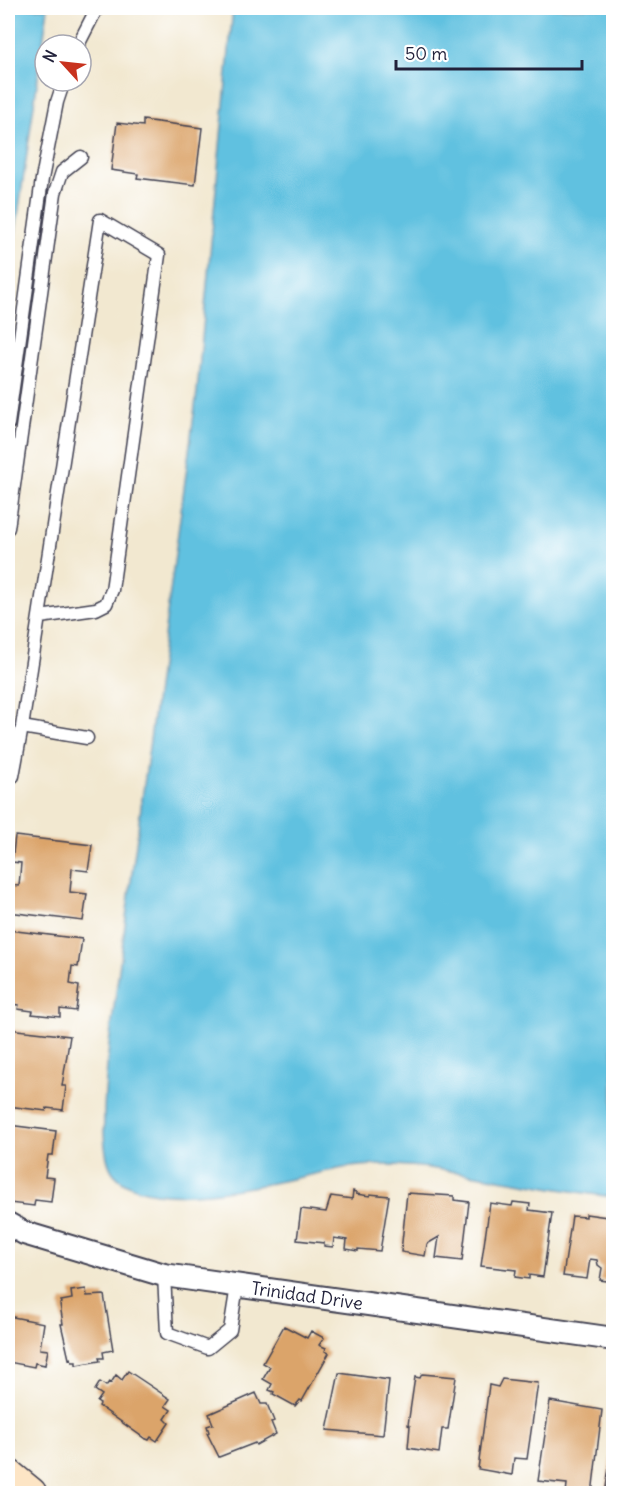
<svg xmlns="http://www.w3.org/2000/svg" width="621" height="1501" viewBox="0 0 621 1501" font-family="Delius,sans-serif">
<rect width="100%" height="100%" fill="#fff"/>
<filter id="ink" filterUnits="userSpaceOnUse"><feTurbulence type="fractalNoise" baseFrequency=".0167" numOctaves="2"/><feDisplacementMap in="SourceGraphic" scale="12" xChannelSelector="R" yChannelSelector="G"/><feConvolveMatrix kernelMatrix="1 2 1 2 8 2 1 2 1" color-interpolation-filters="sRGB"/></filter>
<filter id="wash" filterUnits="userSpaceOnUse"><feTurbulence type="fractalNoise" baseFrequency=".008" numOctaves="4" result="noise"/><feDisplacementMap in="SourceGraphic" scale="24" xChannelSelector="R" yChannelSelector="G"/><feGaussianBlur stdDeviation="1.35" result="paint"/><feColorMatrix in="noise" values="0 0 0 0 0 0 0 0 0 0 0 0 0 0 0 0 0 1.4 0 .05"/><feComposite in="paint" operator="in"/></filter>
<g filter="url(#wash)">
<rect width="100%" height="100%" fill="#f2e8d0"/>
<!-- water -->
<path fill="#61c1e0" stroke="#42728e" stroke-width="1.5" d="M8 8H48L8 284Z
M233 8H613V1197C571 1192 530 1184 488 1177 440 1169 391 1160 343 1168 293 1177 152 1219 114 1174 96 1153 107 1072 109 1044L197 392Z"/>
<g id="blocks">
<!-- building -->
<path fill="#dba46a" d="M143 120 202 128 195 185 137 178 138 174 111 170 117 123 143 126Z
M15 836 92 845 88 871 72 869 70 892 87 894 83 921 8 912V885L19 886 21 863 12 862Z
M8 930 82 939 78 967 72 966 70 984 79 986 76 1011 60 1009V1017L32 1014 33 1011 18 1009 19 1005 9 1004 10 997H8V977H10L12 960 8 959Z
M8 1029 70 1036 62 1086H66L63 1110 47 1108 46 1111 8 1106Z
M8 1125 56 1131 53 1155H48L45 1177 54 1178 51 1202 35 1200 34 1206 9 1203 10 1201 8 1200Z
M353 1191 356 1192V1194L370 1196V1194L389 1196 380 1251 358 1249V1251L346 1249 347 1240 334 1238 333 1247 324 1246V1243L297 1240 301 1209 326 1212 331 1196 352 1199Z
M407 1193 454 1196V1200L469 1202 462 1261 436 1258 439 1237 427 1244 425 1256 401 1252Z
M513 1202 530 1204 529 1210 552 1213 543 1277 529 1275V1279L515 1277 516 1270 481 1266 490 1203 512 1206Z
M586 1214 614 1218V1282L600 1280 602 1268 598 1265 597 1260 590 1259 587 1279 563 1276 572 1216 586 1217Z
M86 1289 87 1296 104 1295 113 1350 103 1352 104 1358H99L100 1361 76 1365V1362H72L71 1358 69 1359 61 1324H63L60 1304 62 1303 61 1301 72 1299 71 1291Z
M8 1316 44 1323 40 1349 48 1350 45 1365 35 1363 34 1367 8 1362Z
M284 1326 307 1338 311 1331 324 1338 319 1345 326 1348 325 1351 329 1353 302 1401 300 1400 295 1406 273 1394 274 1392 269 1390 272 1384 263 1379 270 1367 263 1363Z
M128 1371 170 1399 165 1406 171 1410 165 1419 169 1423 157 1441 151 1437 149 1440 144 1438 99 1406 100 1404 97 1402 102 1395 95 1390 100 1382 106 1386 109 1382 111 1383 116 1375 122 1380Z
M339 1373 389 1380 383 1435 327 1430Z
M422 1374 456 1377 448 1429H442L439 1453 408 1448 410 1426 408 1425 415 1377 420 1378Z
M502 1379 538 1383 527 1459 514 1458 512 1475 478 1469 489 1385 498 1387Z
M256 1393 261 1404H267L274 1421 271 1422 276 1434 256 1445 255 1443 219 1457 207 1433 209 1432 207 1426 213 1424 209 1414Z
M550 1401 602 1410 592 1494H566L567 1484 538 1481Z
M612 1447 614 1494H605Z"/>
</g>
</g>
<g filter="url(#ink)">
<use href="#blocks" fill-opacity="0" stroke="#414051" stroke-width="1.5"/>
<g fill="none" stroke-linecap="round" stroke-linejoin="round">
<defs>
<path id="lane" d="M78 45 97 8
M8 424 42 179 57 102 64 81
M8 528 55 193 62 172 81 157
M22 727 87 738
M8 778 13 776 22 727 100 220 159 255 112 590 106 604 96 609 40 617
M164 1275 167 1333 208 1348 230 1330 237 1286"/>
<path id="street" d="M8 1224 24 1233 164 1275 614 1339"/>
<path id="secondary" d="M8 1476 30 1494"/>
</defs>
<!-- lane casing -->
<use href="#lane" stroke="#414051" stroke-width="15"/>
<!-- street casing -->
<use href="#street" stroke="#414051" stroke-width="26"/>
<!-- secondary casing -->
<use href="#secondary" stroke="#414051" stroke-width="36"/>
<!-- lane -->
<use href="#lane" stroke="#fff" stroke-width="12"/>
<!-- street -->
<use href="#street" stroke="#fff" stroke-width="22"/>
<!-- secondary -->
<use href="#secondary" stroke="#fde5c5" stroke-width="33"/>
</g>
</g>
<g text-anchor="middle" stroke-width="4.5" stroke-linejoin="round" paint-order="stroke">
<!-- street labels -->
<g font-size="18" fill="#22223b" stroke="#fff">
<text transform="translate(307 1296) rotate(8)" y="6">Trinidad Drive</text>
</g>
</g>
<!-- margin -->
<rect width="621" height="1501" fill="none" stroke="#fff" stroke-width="30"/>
<!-- north arrow -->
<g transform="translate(63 63) rotate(297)"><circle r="28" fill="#ffffff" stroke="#a7a7b1" stroke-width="1.5"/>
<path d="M0-4.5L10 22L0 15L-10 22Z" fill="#c8321e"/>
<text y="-9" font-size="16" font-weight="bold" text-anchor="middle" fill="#22223b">N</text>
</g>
<!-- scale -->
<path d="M396 60v9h186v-9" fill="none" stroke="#22223b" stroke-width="3"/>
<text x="405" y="60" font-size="18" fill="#22223b" stroke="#ffffff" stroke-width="4.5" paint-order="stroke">50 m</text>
</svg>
